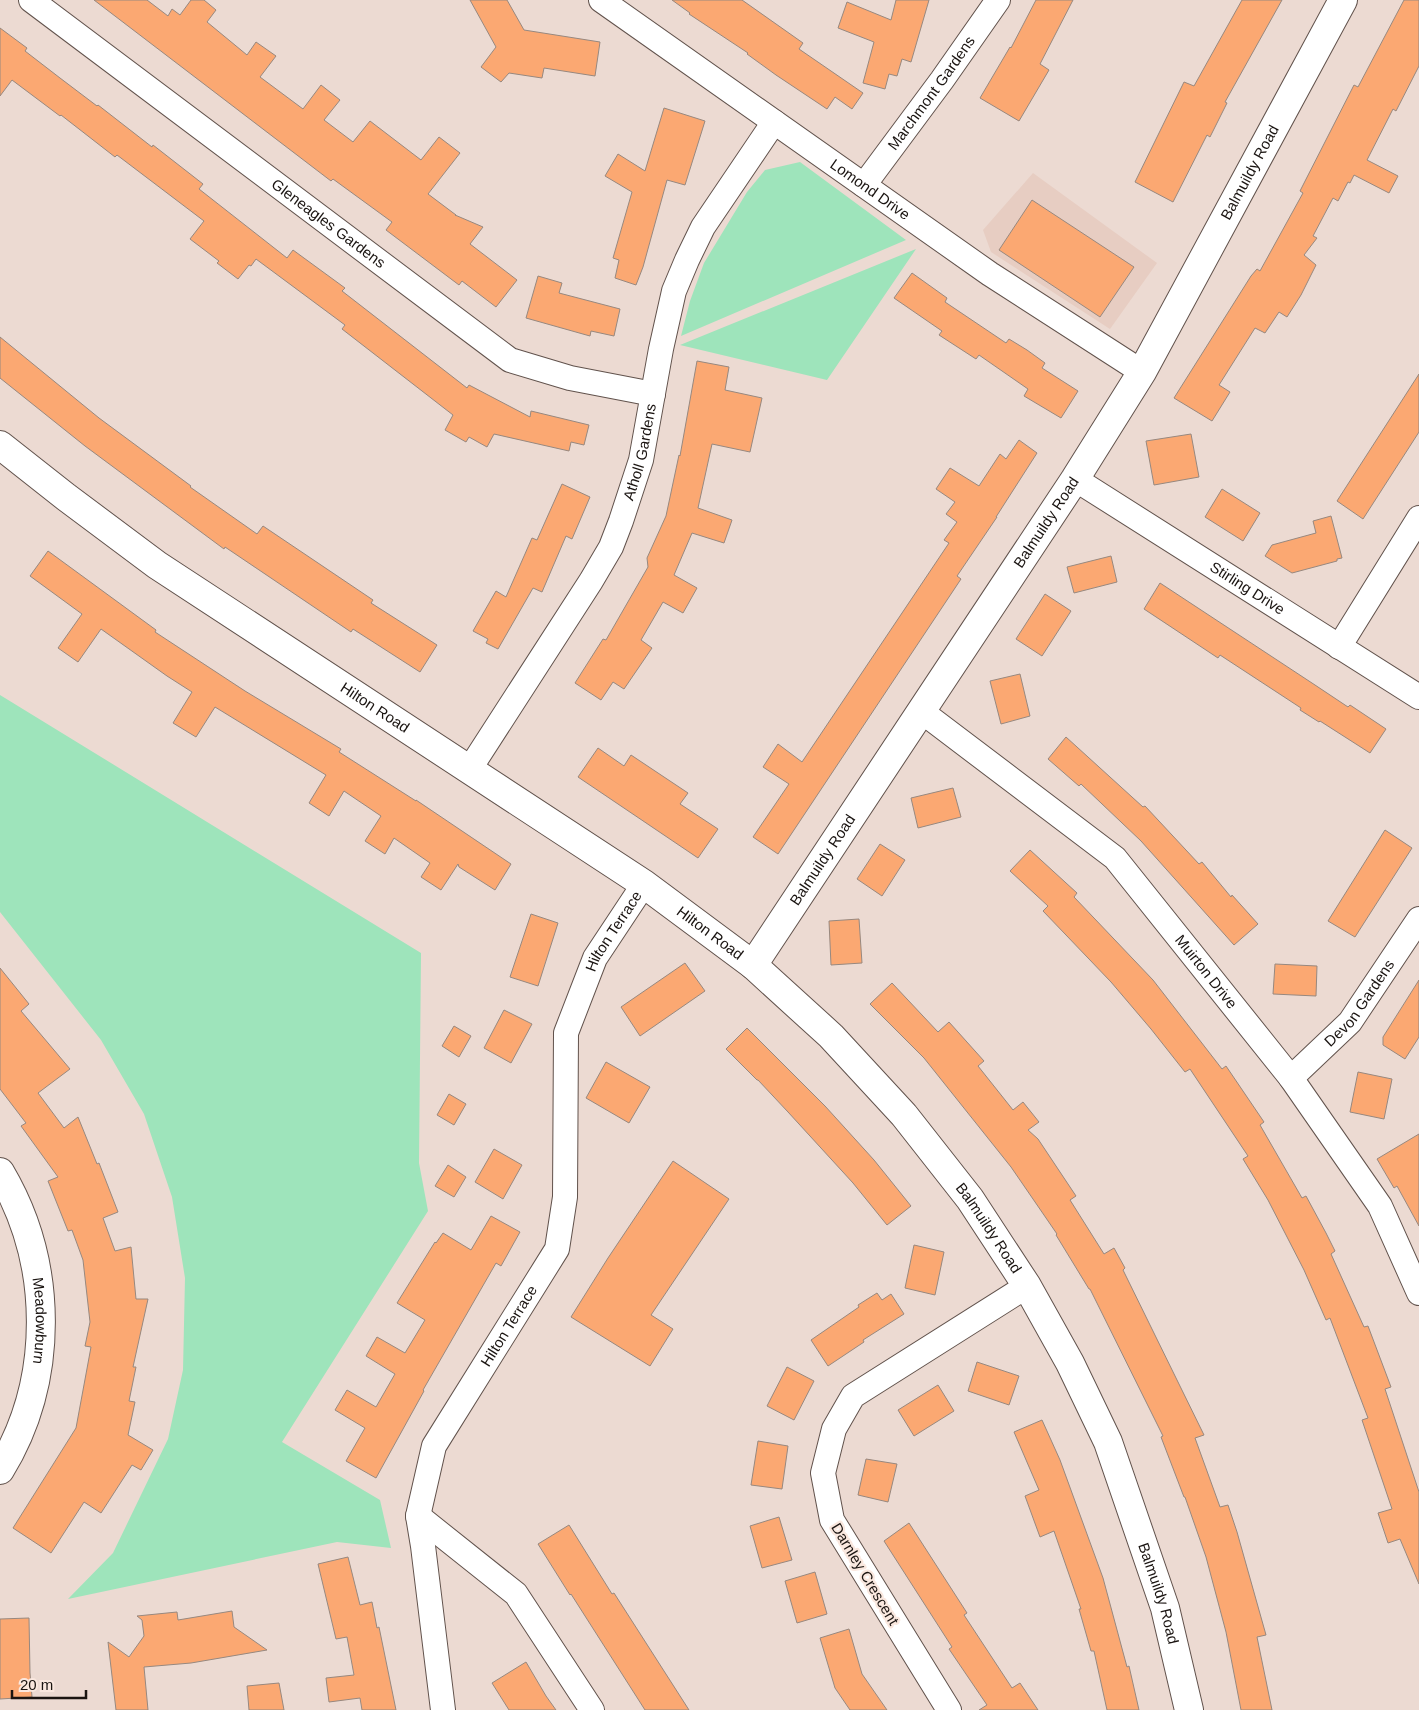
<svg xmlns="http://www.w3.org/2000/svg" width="1419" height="1710" viewBox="0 0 1419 1710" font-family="Helvetica,sans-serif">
<rect width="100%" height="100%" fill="#ecdad2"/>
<!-- built -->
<path fill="#e7cdc2" d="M1033 173 1157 263 1110 329 991 252 983 230Z"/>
<!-- green -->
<path fill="#9ee4bb" d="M800 162 906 240 681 336 690 301 704 263 747 192 765 170Z
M916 249 827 380 680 345Z
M0 695 421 953 419 1163 428 1211 282 1442 380 1500 391 1548 337 1542 68 1599 113 1553 168 1439 183 1370 185 1278 172 1197 144 1114 101 1040 0 912Z"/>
<!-- building -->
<path fill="#fba872" stroke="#97887f" d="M94 0H147L168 16 172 9 180 15 191 0H204L216 10 207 22 247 55 256 42 276 56 260 77 303 109 321 85 340 100 324 120 353 142 370 121 421 160 439 137 460 153 428 194 456 215H455L483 227 470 244 517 280 496 307 462 281 459 285 386 230 392 222 333 179 331 181Z
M470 0H507L524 30 600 42 595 76 544 68 542 78 509 73 501 82 481 67 496 47Z
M672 0H742L803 43 799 49 863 93 852 109 835 97 827 109 776 75 747 54 748 53 689 14 690 13Z
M896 0H929L911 62 902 59 897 76 889 74 885 89 863 83 874 42 838 28 847 2 891 20Z
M1036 0H1073L1040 64 1049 70 1019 121 980 98 1010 47 1011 48Z
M1242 0H1282L1225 102 1227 103 1210 137 1207 135 1173 202 1135 182 1184 82 1194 86Z
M1404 0H1419V66L1396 111 1393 109 1367 160 1398 176 1389 193 1354 175 1350 183 1348 182 1338 201 1333 198 1313 236 1317 238 1304 255 1316 265 1301 295 1287 317 1279 312 1265 333 1255 328 1219 385 1230 392 1212 421 1174 398 1251 276 1257 269 1260 271 1303 193 1300 191 1354 85 1358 87Z
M0 28 27 48 25 51 60 78 97 106 98 105 152 147 153 145 203 184 199 189 287 258 293 250 345 288 342 291 467 388 469 385 530 417 531 411 589 425 584 445 571 442 569 451 494 434 487 447 469 437 466 442 445 430 453 415 342 329 345 325 256 259 251 266 249 265 238 279 217 263 219 261 190 239 204 221 117 155 115 157 61 115 60 116 12 80 0 96Z
M664 108 705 121 685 185 667 180 643 267 636 285 615 278 619 260 613 258 632 192 605 176 618 154 645 171Z
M1032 200 1134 267 1100 317 999 250Z
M912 273 947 298 945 302 1006 343 1009 339 1027 350 1045 363 1042 368 1078 391 1061 418 1024 396 1028 389 979 355 976 359 939 335 942 331 894 298Z
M538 276 562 283 559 293 620 309 614 336 591 331 590 336 526 318Z
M0 337 99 418 191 486 190 487 257 534 263 526 373 600 371 603 437 645 420 672 353 629 351 632 225 547 224 549 85 446 0 378Z
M697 361 729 367 725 390 762 398 750 452 712 444 698 508 732 520 724 543 692 533 674 575 697 588 683 613 663 602 641 640 652 648 624 689 613 682 601 700 575 683 603 639 606 640 648 567 647 558 666 516 679 455 680 456Z
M1419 374V432L1363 519 1337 501Z
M1191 434 1199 477 1154 485 1146 441Z
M1019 440 1037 453 996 517H997L957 576 961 579 778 854 753 837 789 784 763 767 778 744 802 762 949 543 944 540 957 522 946 514 955 502 936 489 950 468 979 486 1000 454 1006 459Z
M562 484 590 497 572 539 566 536 542 592 533 588 498 649 486 643 488 639 473 631 496 591 506 597 532 538 537 540Z
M1222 489 1260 513 1243 541 1205 517Z
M1331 516 1342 558 1337 559V561L1292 573 1265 556 1272 545 1316 533 1313 521Z
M48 551 156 630 155 632 245 691 341 749 339 752 416 801V800L511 864 495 890 459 867 458 864 441 890 421 877 430 863 394 838 385 854 365 841 381 816 344 791 329 816 309 803 326 775 215 707 196 737 173 723 192 692 167 676 101 629 78 662 58 648 82 614 30 576Z
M1111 556 1117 582 1074 593 1067 567Z
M1160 583 1315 685 1348 707 1350 705 1386 729 1370 753 1320 721 1319 722 1300 710 1301 708 1220 655 1218 658 1144 609Z
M1045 594 1071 611 1042 656 1016 639Z
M1020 674 1030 716 1001 724 990 681Z
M1066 737 1143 807 1145 806 1199 864 1202 862 1231 897 1232 895 1258 924 1234 945 1141 841 1081 784 1079 786 1048 759Z
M598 748 624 766 631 755 688 793 680 804 718 829 698 858 578 777Z
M953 788 961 817 918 828 911 798Z
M1385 830 1412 848 1355 937 1328 921Z
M880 844 905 860 882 896 857 879Z
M1030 850 1077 893 1074 897 1153 980 1222 1069 1226 1066 1264 1122 1260 1125 1302 1198 1306 1196 1326 1233 1335 1251 1331 1254 1364 1327 1368 1326 1391 1387 1385 1389 1419 1492V1584L1400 1539 1388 1543 1378 1513 1392 1509 1362 1420 1368 1418 1330 1318 1326 1320 1304 1270 1268 1200 1243 1159 1248 1156 1190 1069 1185 1072 1151 1029 1111 982 1043 911 1048 906 1010 871Z
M531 914 558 923 538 986 510 977Z
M859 919 862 963 831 965 829 921Z
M685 963 705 991 640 1036 621 1007Z
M1275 964 1317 966 1316 996 1273 994Z
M0 968 29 1004 21 1011 70 1069 38 1093 64 1128 78 1117 97 1164 99 1163 118 1212 103 1218 115 1251 131 1247 136 1299H148L133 1367H136L129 1401 135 1402 128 1435 153 1450 141 1470 132 1465 101 1513 84 1502 51 1553 13 1528 76 1428 91 1347 85 1346 90 1322 83 1260 72 1230 68 1231 48 1181 58 1177 21 1126 26 1123 0 1089Z
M1419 980V1037L1405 1059 1383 1045V1037Z
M892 983 938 1032 949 1022 984 1061 978 1066 1013 1110 1023 1102 1039 1122 1028 1130 1038 1139 1076 1196 1070 1200 1104 1254 1114 1248 1125 1268 1123 1270 1204 1435 1195 1438 1220 1507 1228 1505 1237 1532 1266 1635 1257 1637 1272 1710H1241L1226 1632 1206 1557 1185 1497H1184L1161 1437 1163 1436 1090 1289H1089L1056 1235 1057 1234 1011 1167 924 1058 870 1004Z
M504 1010 532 1024 511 1063 484 1048Z
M454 1026 471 1036 459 1057 442 1046Z
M747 1028 825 1106 874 1160 911 1206 887 1225 853 1183 788 1112 758 1080H757L726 1049Z
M606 1062 650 1087 629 1123 586 1098Z
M1358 1072 1392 1079 1384 1119 1350 1112Z
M449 1094 466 1104 454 1125 437 1115Z
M1419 1134V1226L1397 1186 1394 1188 1377 1159Z
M494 1149 522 1165 503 1199 475 1182Z
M673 1161 729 1199 651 1315 673 1329 650 1366 571 1317 608 1258Z
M448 1165 466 1177 454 1197 435 1186Z
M491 1216 520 1232 501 1266 496 1263 423 1390 424 1391 376 1478 346 1461 365 1428 335 1410 347 1390 376 1407 395 1374 366 1356 377 1337 405 1353 425 1320 397 1303 435 1242 436 1243 443 1233 471 1250Z
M914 1245 944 1252 935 1295 905 1288Z
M877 1293 882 1300 891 1294 904 1314 863 1340 864 1342 828 1366 811 1340 859 1307 858 1305Z
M977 1362 1019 1376 1009 1405 968 1391Z
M787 1367 814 1381 794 1420 767 1406Z
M938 1385 954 1411 914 1436 898 1410Z
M1042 1420 1060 1460 1103 1578 1127 1667 1129 1666 1139 1710H1107L1094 1651H1091L1079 1609H1081L1054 1531 1040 1537 1025 1496 1039 1490 1014 1432Z
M758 1441 788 1446 782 1489 751 1485Z
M866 1459 897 1464 888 1502 858 1495Z
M779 1517 792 1560 762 1568 750 1526Z
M909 1523 967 1613 964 1615 1012 1688 1020 1683 1038 1710H979L987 1705 949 1649 952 1647 884 1541Z
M569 1525 612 1594 614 1593 689 1710H645L571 1594 570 1595 538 1544Z
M348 1557 360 1605 372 1602 377 1628 379 1627 396 1710H362L360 1698 329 1702 326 1678 354 1675 347 1637 336 1639 318 1564Z
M815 1572 827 1614 797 1623 785 1581Z
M232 1611 234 1627 267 1650 191 1663 144 1667 148 1710H116L108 1642 129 1657 144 1636 142 1620 137 1616 177 1612 178 1620Z
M29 1618 30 1673 32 1697 0 1699V1619Z
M849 1629 862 1674 887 1710H850L835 1688 820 1638Z
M526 1662 546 1696 556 1710H509L492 1683Z
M279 1683 284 1710H249L247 1686Z"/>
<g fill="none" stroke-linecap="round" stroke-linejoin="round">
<defs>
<g id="minor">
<path id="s1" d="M31 0 510 360 570 378 653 394"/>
<path id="s2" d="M601 0 990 274 1142 372"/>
<path id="s3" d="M864 185 942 80 998 0"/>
<path id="s4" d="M1075 479 1419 697"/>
<path d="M1339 647 1419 518"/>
<path id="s5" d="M921 711 1115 858 1291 1078 1380 1206 1419 1293"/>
<path id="s6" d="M469 770 591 581 611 547 621 521 641 460 661 349 674 291 687 260 703 227 774 122"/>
<path id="s7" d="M1291 1078 1350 1022 1419 919"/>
<path d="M418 1516 516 1594 592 1710"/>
<path id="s8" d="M443 1710 423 1546 418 1516 434 1446 557 1249 565 1197 566 1033 595 958 644 884"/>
<path d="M949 1710 832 1520 823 1473 834 1429 853 1396 1027 1286"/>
</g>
<g id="tertiary">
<path id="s9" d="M0 445 66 497 157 565 644 884 753 965 831 1036 904 1115 970 1199 1027 1286 1070 1363 1108 1442 1165 1608 1189 1710"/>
<path id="s10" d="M753 965 1075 479 1142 372 1343 0"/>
<path id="s11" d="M0 1172C54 1263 55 1380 0 1470"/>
</g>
</defs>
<!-- minor casing -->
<use href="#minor" stroke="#61524c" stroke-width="26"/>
<!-- tertiary casing -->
<use href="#tertiary" stroke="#61524c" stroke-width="30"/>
<!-- minor -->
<use href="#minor" stroke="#fff" stroke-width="24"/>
<!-- tertiary -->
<use href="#tertiary" stroke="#fff" stroke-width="28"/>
</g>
<g text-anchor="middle" stroke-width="4.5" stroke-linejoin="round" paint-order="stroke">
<!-- street labels -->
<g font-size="15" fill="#1a1411" stroke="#fae8df">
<text dy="5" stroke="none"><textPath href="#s3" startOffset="114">Marchmont Gardens</textPath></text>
<text dy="5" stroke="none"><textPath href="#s10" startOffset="936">Balmuildy Road</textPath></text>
<text dy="5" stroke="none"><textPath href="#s2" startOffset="329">Lomond Drive</textPath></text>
<text dy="5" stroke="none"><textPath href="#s1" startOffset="372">Gleneagles Gardens</textPath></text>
<text dy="5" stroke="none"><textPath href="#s6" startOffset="364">Atholl Gardens</textPath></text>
<text dy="5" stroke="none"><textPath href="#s10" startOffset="531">Balmuildy Road</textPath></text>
<text dy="5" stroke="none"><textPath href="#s4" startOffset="204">Stirling Drive</textPath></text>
<text dy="5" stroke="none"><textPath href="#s9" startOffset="458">Hilton Road</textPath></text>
<text dy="5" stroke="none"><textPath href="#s10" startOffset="126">Balmuildy Road</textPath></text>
<text dy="5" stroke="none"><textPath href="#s8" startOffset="829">Hilton Terrace</textPath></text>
<text dy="5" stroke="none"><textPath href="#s9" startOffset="862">Hilton Road</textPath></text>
<text dy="5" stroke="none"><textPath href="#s5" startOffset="389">Muirton Drive</textPath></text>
<text dy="5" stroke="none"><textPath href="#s7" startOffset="102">Devon Gardens</textPath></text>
<text dy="5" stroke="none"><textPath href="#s9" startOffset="1270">Balmuildy Road</textPath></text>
<text dy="5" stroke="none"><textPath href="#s11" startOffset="156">Meadowburn</textPath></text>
<text dy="5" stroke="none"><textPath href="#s8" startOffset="409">Hilton Terrace</textPath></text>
<text transform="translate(865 1574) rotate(59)" y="5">Darnley Crescent</text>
<text dy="5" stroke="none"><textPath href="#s9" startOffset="1675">Balmuildy Road</textPath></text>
</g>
</g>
<!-- scale -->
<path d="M12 1690v8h74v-8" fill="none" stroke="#1a1411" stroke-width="2.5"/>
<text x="20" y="1690" font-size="15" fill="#1a1411" stroke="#fae8df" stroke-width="4" paint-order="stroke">20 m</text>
</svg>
